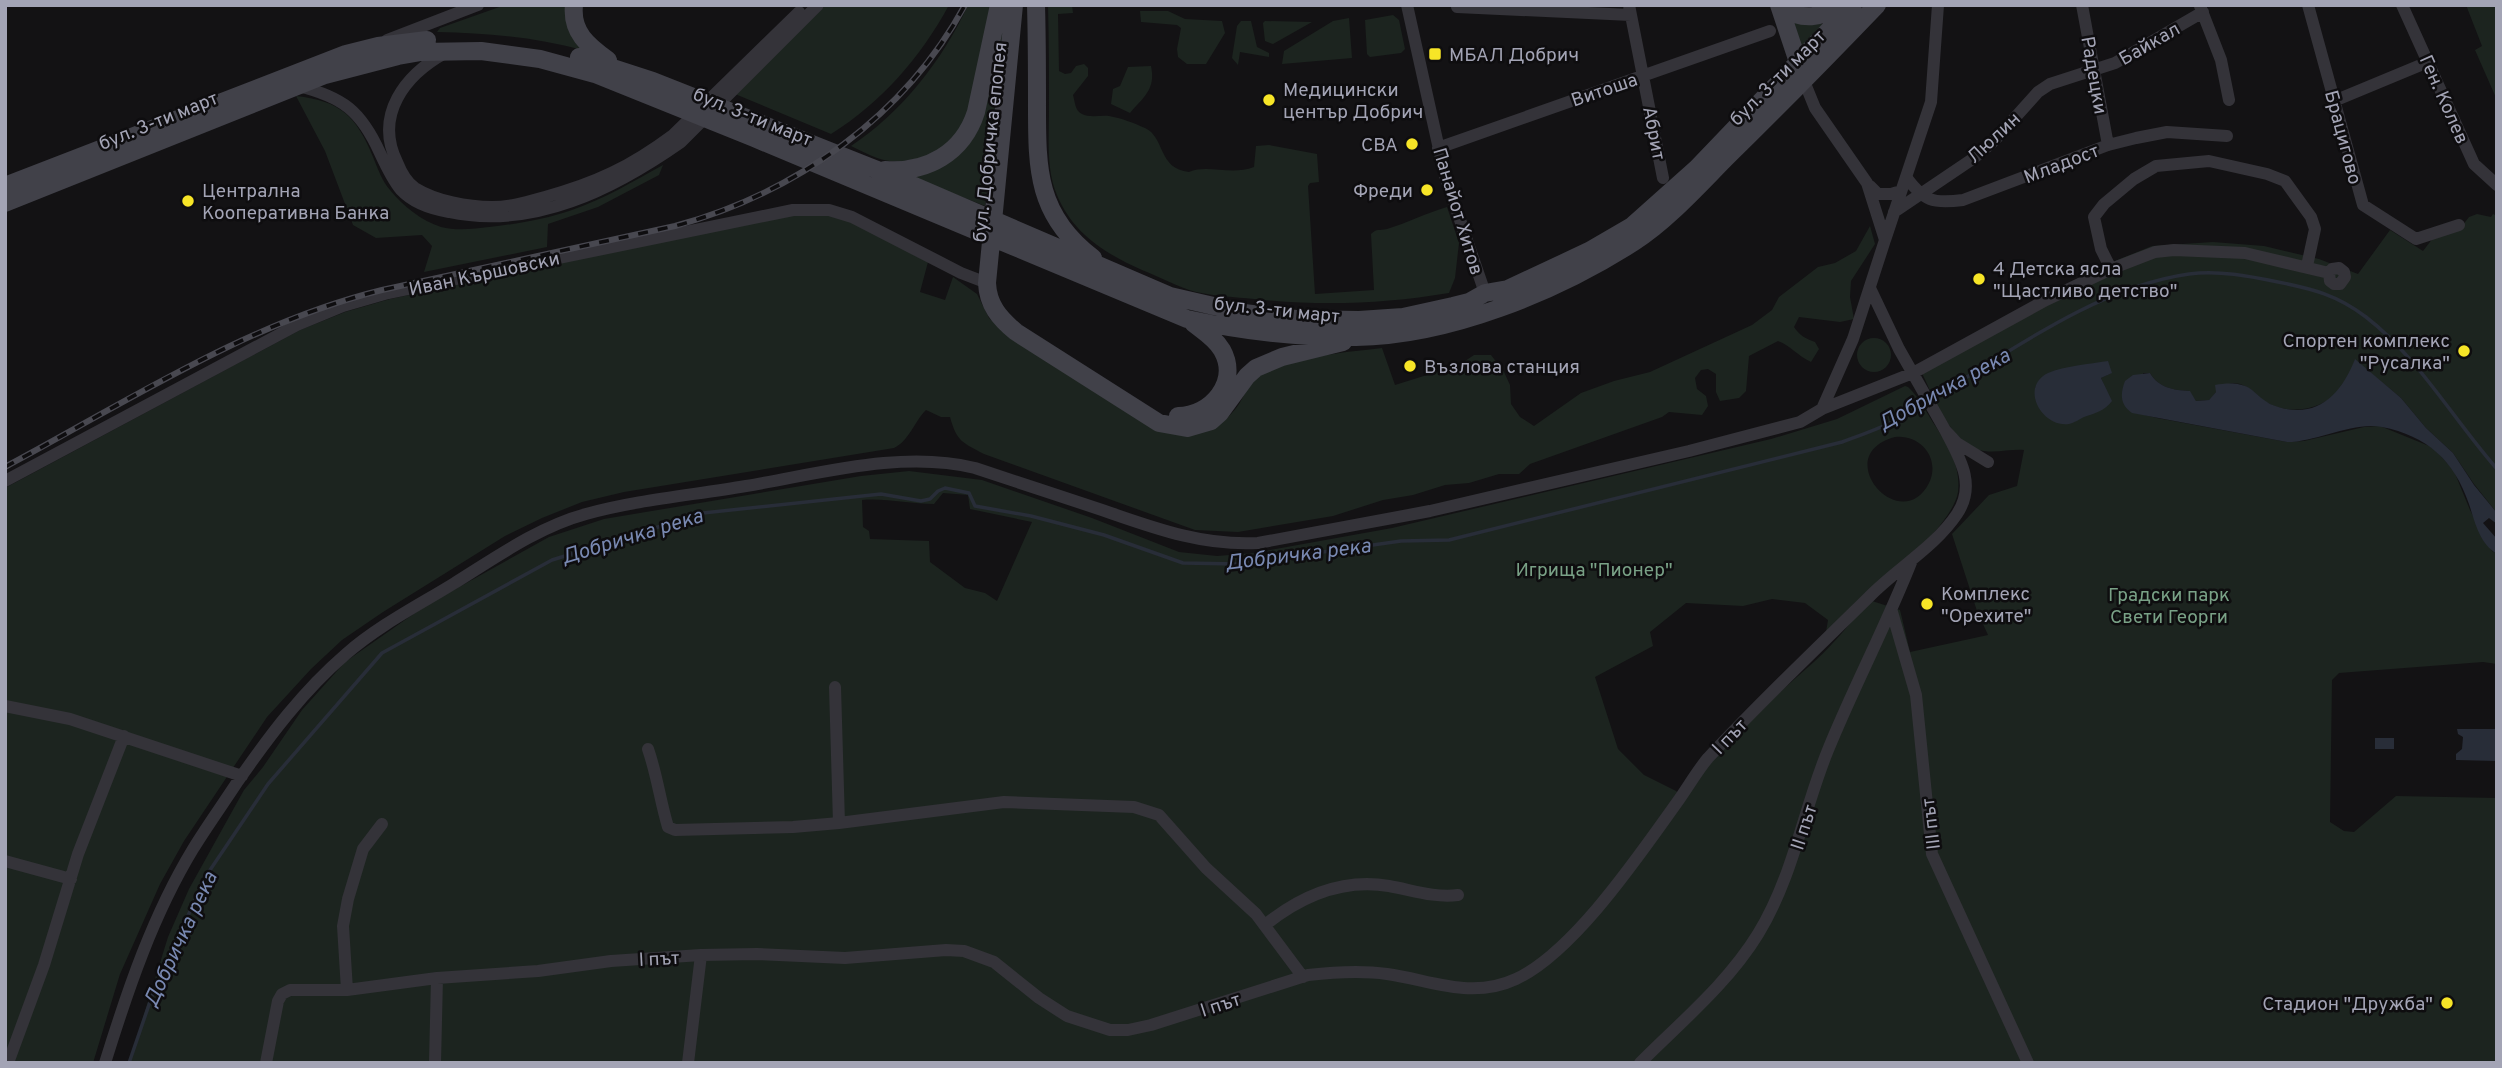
<svg xmlns="http://www.w3.org/2000/svg" width="2502" height="1068" viewBox="0 0 2502 1068" font-family="Overpass,sans-serif">
<rect width="100%" height="100%" fill="#131214"/>
<!-- green -->
<path fill="#1c241f" fill-rule="evenodd" d="M505 5H569L583 50C535 37 487 33 437 32L440 28Z
M826 5H949C921 57 881 103 831 134L735 94Z
M968 5H992C984 41 976 105 958 135 950 146 935 153 923 157 891 166 881 161 851 146 901 113 943 60 968 5Z
M1007 5 985 206 909 176C944 166 959 163 978 130Z
M1048 5H1072L1073 13 1058 14 1059 71 1065 74 1071 73 1076 66 1084 64 1088 68V76L1073 95C1075 102 1075 111 1082 114 1089 118 1101 115 1109 116 1121 118 1134 123 1145 128 1165 137 1158 169 1189 172 1208 164 1231 176 1254 167L1256 146 1269 145 1317 154 1319 182 1310 183 1308 186 1315 294 1374 290 1371 234C1377 228 1379 231 1387 229 1407 223 1426 213 1447 207L1459 243 1455 278 1449 293C1383 304 1321 306 1254 299 1235 297 1214 296 1196 292 1178 287 1160 277 1142 270 1106 254 1073 234 1057 195 1046 169 1049 139 1049 111 1049 76 1049 41 1048 5Z
M2466 5H2497V100L2475 50 2482 46Z
M1140 11H1168L1185 19 1222 21 1225 33 1206 64H1187L1178 57 1177 49 1181 28 1177 25 1141 22Z
M1393 15 1399 20 1405 49 1401 53 1370 57 1367 54 1365 20Z
M1349 18 1352 58 1282 64 1284 51 1333 21Z
M1792 19 1823 24 1801 49Z
M1241 21H1251L1257 47 1269 53V57L1240 52 1238 65 1232 58 1237 26Z
M1265 21 1312 22 1273 44 1265 41 1263 23Z
M1151 66C1156 89 1144 97 1130 113L1111 104 1113 89 1120 86 1128 67Z
M296 96C341 101 356 116 373 157 378 169 382 181 390 190 403 206 422 221 441 227 456 231 474 229 489 227 517 224 546 219 572 210 604 199 634 181 663 165L659 175 598 207 548 224 547 247 424 272 432 246 422 235 376 238 353 225 325 151Z
M793 214H829L850 221 928 262 920 292 945 300 953 277 977 294 989 318 1001 329 1154 429C1187 440 1219 434 1239 404 1246 393 1250 380 1261 374 1289 357 1348 352 1382 348L1395 385 1459 365 1474 355H1491L1504 372 1510 385 1511 404 1520 417 1534 426 1581 393 1614 381 1650 372 1752 325 1772 310 1779 297 1818 267 1835 263 1856 251 1870 226 1875 244 1851 281 1850 297 1854 319 1840 322 1799 317 1794 327C1799 335 1806 339 1815 342L1819 349 1811 362C1798 356 1791 346 1778 341L1749 356 1746 391 1739 398 1720 401 1716 392V374L1708 369 1701 370 1695 378 1697 389 1706 396 1708 406 1702 415 1669 412 1662 417 1530 464 1519 474H1499L1469 483 1445 485 1413 495 1383 500 1333 516 1238 532 1195 530 984 454C962 442 957 442 950 417H941L926 410C914 422 909 441 894 448L624 492 582 502 542 518 505 536 383 612 342 640 311 669 267 717 184 841 160 884 120 974 93 1063H5V488L300 330 345 312 390 299Z
M2477 214 2491 217 2493 214 2497 216V513L2474 484 2453 453 2426 428 2401 398 2355 360C2351 370 2348 381 2341 389 2323 410 2290 416 2266 402 2254 394 2245 380 2229 384 2218 386 2216 394 2209 400L2196 401 2189 391C2173 390 2159 388 2150 373H2143L2145 415 2157 418 2287 442 2304 441 2364 427 2380 426 2434 448 2454 471 2470 510 2492 551 2497 554V664L2483 662 2339 673 2332 680 2330 822 2344 831 2354 832 2396 796 2497 798V1063H129L168 937 189 889 244 790 263 767 302 710 345 662 425 606 549 537 604 519 861 476 909 471 982 480 1092 518 1179 552 1217 556 1254 553 1392 528 1771 439 1837 419 1905 386 1908 387C1920 398 1927 414 1936 427 1949 447 1961 467 1958 492 1952 531 1857 604 1826 632L1828 620 1805 603 1772 599 1743 606 1686 603 1650 632 1653 646 1595 677 1618 749 1644 775 1676 791 1685 799C1717 746 1769 702 1815 661 1835 643 1852 621 1869 600L1900 610 1910 652 1988 635 1977 611 1952 534 1989 495 2017 486 2024 450C2011 449 1997 453 1984 451 1950 446 1932 392 1918 365L2095 269 2152 246 2213 242 2264 246 2319 259 2358 274 2390 230 2423 251 2433 238 2459 230 2469 217ZM2049 373H2111L2101 378 2105 388H2035L2040 379ZM1895 437C1920 434 1941 458 1929 483 1901 538 1828 455 1895 437ZM943 493 968 495 970 509 1032 522 997 601 985 593 965 588 930 562 929 541 870 539 869 531 863 527 862 500C886 498 910 504 934 504Z
M1857 355a17 17 0 1 1 34 0a17 17 0 1 1-34 0Z"/>
<!-- water -->
<path fill="#282d38" d="M2355 359 2401 398 2426 428 2453 453 2474 485 2497 513V524L2489 518 2483 523 2497 539V554C2479 543 2475 522 2469 504 2454 460 2427 436 2382 427 2354 421 2317 442 2287 442L2132 413C2120 405 2120 394 2125 381L2133 375 2150 373C2159 388 2173 390 2190 391L2196 401 2209 400 2216 392 2215 385C2227 383 2242 382 2252 390 2258 395 2263 400 2270 404 2313 422 2340 398 2355 359Z
M2108 361 2112 373 2101 378 2112 401C2104 411 2096 413 2084 417 2080 419 2074 423 2069 424 2042 428 2019 387 2048 373 2065 366 2089 364 2108 361Z
M2457 729H2497V761L2456 760V754L2462 749 2463 737 2458 734Z
M2375 738H2394V749H2375Z"/>
<g fill="none" stroke-linecap="round" stroke-linejoin="round">
<!-- stream -->
<path stroke="#282d38" stroke-width="3.5" d="M129 1063 153 993 206 876 268 784 382 653 552 560 703 513 881 494 921 501 930 499 938 491 945 488 969 493 975 506 1031 516 1104 535 1183 563 1238 564 1401 541 1449 540 1842 442C1861 435 1879 429 1896 420 1914 412 1930 400 1946 390 2019 345 2103 286 2189 274 2218 270 2249 276 2278 282 2313 289 2337 295 2366 317 2419 358 2453 419 2497 469"/>
<!-- street -->
<path stroke="#343339" stroke-width="12" d="M1407 5 1445 176 1485 293
M1629 5 1663 178
M2082 5 2108 145
M2308 5 2363 205 2416 239 2459 225
M2402 5 2474 164 2497 185
M2200 6 2221 60 2229 100
M1457 7 1631 15
M387 40 478 5
M445 53C405 75 374 115 397 162 401 172 406 182 415 188 436 201 468 207 492 207 511 207 527 202 545 197 596 183 630 167 673 135L799 12
M1804 81 1815 108 1867 183 1885 240 1853 339 1822 409
M298 86C343 97 361 111 380 153 386 166 392 179 401 190 413 203 431 209 449 212 533 230 614 189 681 142L818 5
M2334 101 2428 62
M1438 148 1770 31
M1906 177C1924 201 1932 204 1963 200L2108 145 2136 138 2167 132 2227 136
M1870 186 1878 194H1891L1901 191
M1894 212 1974 158 1994 141 2038 92 2050 84 2115 63 2203 12
M1885 240 1931 102 1938 5
M2111 269 2101 249 2094 217 2104 204 2134 179 2156 166 2209 161 2267 174 2285 181 2311 217 2315 229 2307 266
M1870 288 1899 349 1945 430 1957 443 1988 462
M5 481 297 325 343 306 388 293 793 210H829L852 217 961 273 987 283
M1892 612 1916 695 1932 854 2028 1063
M835 687 839 823
M5 706 70 719 242 776
M648 749C657 775 660 800 668 827L675 830 793 827 839 823 1004 802 1134 807 1159 815 1206 868 1256 914 1303 977
M5 861 71 879
M1265 925C1301 896 1342 878 1389 886 1412 890 1434 898 1458 895
M347 990 343 926 348 899 363 849 382 824
M8 1063 44 965 78 854 124 736
M105 1063C128 989 153 915 193 849 207 826 223 804 238 781 270 735 303 691 346 654 378 626 417 606 453 584 495 558 538 527 586 514 636 500 694 495 746 486 819 474 901 450 975 468 1017 482 1060 496 1102 510 1154 528 1202 546 1258 543L1430 511 1689 451 1800 422 1822 409 1913 373 2046 300 2111 269 2155 252 2174 250 2245 253 2329 273 2332 269 2339 268 2344 272 2345 277 2340 284H2334L2330 281 2329 273
M266 1063 278 1001 282 994 290 990H347L437 978 538 971 611 961 701 955 757 954 845 958 946 950 964 951 994 962 1039 998 1067 1016 1110 1030H1128L1151 1025 1308 975C1334 972 1360 970 1387 974 1431 980 1471 1000 1516 979 1574 952 1640 854 1678 801 1688 787 1697 771 1708 758 1760 702 1815 650 1869 597 1896 569 1935 547 1957 514 1977 484 1959 457 1945 430
M435 1063 437 978
M688 1063 701 955
M1640 1063C1681 1022 1728 983 1758 934 1793 877 1803 811 1828 750 1854 686 1887 624 1912 560"/>
<!-- secondary -->
<path stroke="#414149" stroke-width="18" d="M574 5C571 32 588 46 608 60
M1014 5 987 283C988 305 999 318 1016 332L1159 423 1187 428 1211 421 1220 413 1247 376 1256 368 1282 357 1343 342
M1036 5C1037 38 1037 70 1037 103 1037 168 1036 215 1093 258
M1779 5 1801 71
M1780 5C1802 23 1821 17 1844 5
M579 57 653 81 875 169 1170 296 1244 313 1296 319 1359 320 1403 317 1453 306 1469 302 1485 293 1508 289 1589 251 1632 226 1697 168 1853 5
M885 170C927 173 963 153 976 112L999 5
M5 186 346 54 378 46 427 40
M5 203 325 75 398 56 421 52 481 51 540 59 595 74 754 138 1187 319C1242 331 1299 338 1356 337 1448 336 1556 292 1634 242 1668 220 1699 185 1728 156 1778 107 1828 56 1877 5
M1178 416C1211 416 1240 382 1222 350 1215 338 1203 331 1193 323"/>
<defs>
<path id="rail" d="M5 467C127 402 247 323 382 290L675 226C796 193 905 116 965 5"/>
</defs>
<!-- rail casing -->
<use href="#rail" stroke="#484850" stroke-width="6"/>
<!-- rail -->
<use href="#rail" stroke="#0e0d0f" stroke-width="3.5" stroke-dasharray="10" stroke-linecap="butt"/>
</g>
<!-- markers -->
<g fill="#f7e527" stroke="#0e0d0f" stroke-width="2.5">
<rect x="1428" y="47" width="14" height="14" rx="3.5"/>
<circle cx="1269" cy="100" r="7"/>
<circle cx="1412" cy="144" r="7"/>
<circle cx="1427" cy="190" r="7"/>
<circle cx="188" cy="201" r="7"/>
<circle cx="1979" cy="279" r="7"/>
<circle cx="2464" cy="351" r="7"/>
<circle cx="1410" cy="366" r="7"/>
<circle cx="1927" cy="604" r="7"/>
<circle cx="2447" cy="1003" r="7"/>
</g>
<g text-anchor="middle" stroke-width="5" stroke-linejoin="round" paint-order="stroke">
<!-- street labels -->
<g font-size="19" fill="#a3a4b5" stroke="#0e0d0f">
<text transform="translate(2149 43) rotate(-30)" y="7">Байкал</text>
<text transform="translate(2095 75) rotate(80)" y="7">Радецки</text>
<text transform="translate(1777 77) rotate(-45)" y="7">бул. 3-ти март</text>
<text transform="translate(1604 89) rotate(-19)" y="7">Витоша</text>
<text transform="translate(2445 99) rotate(66)" y="7">Ген. Колев</text>
<text transform="translate(753 116) rotate(22)" y="7">бул. 3-ти март</text>
<text transform="translate(158 120) rotate(-22)" y="7">бул. 3-ти март</text>
<text transform="translate(1655 133) rotate(79)" y="7">Абрит</text>
<text transform="translate(1993 137) rotate(-43)" y="7">Люлин</text>
<text transform="translate(2344 137) rotate(75)" y="7">Брацигово</text>
<text transform="translate(989 142) rotate(-84)" y="7">бул. Добричка епопея</text>
<text transform="translate(2061 163) rotate(-21)" y="7">Младост</text>
<text transform="translate(1459 211) rotate(73)" y="7">Панайот Хитов</text>
<text transform="translate(484 273) rotate(-12)" y="7">Иван Кършовски</text>
<text transform="translate(1277 309) rotate(6)" y="7">бул. 3-ти март</text>
<text transform="translate(1729 736) rotate(-46)" y="7">І път</text>
<text transform="translate(1930 824) rotate(-97)" y="7">ІІІ път</text>
<text transform="translate(1803 827) rotate(-72)" y="7">ІІ път</text>
<text transform="translate(659 958) rotate(-3)" y="7">І път</text>
<text transform="translate(1220 1004) rotate(-18)" y="7">І път</text>
</g>
<!-- poi labels -->
<g font-size="19" fill="#a3a4b5" stroke="#0e0d0f" text-anchor="start">
<text x="1449" y="61">МБАЛ Добрич</text>
<text x="1283" y="96">Медицински<tspan x="1283" dy="22">център Добрич</tspan></text>
<text x="1398" y="151" text-anchor="end">CBA</text>
<text x="202" y="197">Централна<tspan x="202" dy="22">Кооперативна Банка</tspan></text>
<text x="1413" y="197" text-anchor="end">Фреди</text>
<text x="1993" y="275">4 Детска ясла<tspan x="1993" dy="22">"Щастливо детство"</tspan></text>
<text x="2450" y="347" text-anchor="end">Спортен комплекс<tspan x="2450" dy="22">"Русалка"</tspan></text>
<text x="1424" y="373">Възлова станция</text>
<text x="1941" y="600">Комплекс<tspan x="1941" dy="22">"Орехите"</tspan></text>
<text x="2433" y="1010" text-anchor="end">Стадион "Дружба"</text>
</g>
<!-- park labels -->
<g font-size="19" fill="#79a186" stroke="#0e0d0f">
<text x="1594" y="576">Игрища "Пионер"</text>
<text x="2169" y="601">Градски парк<tspan x="2169" dy="22">Свети Георги</tspan></text>
</g>
<!-- water labels -->
<g font-size="21" font-style="italic" fill="#7989b2" stroke="#0e0d0f">
<text transform="translate(1944 389) rotate(-29)" y="7">Добричка река</text>
<text transform="translate(632 536) rotate(-17)" y="7">Добричка река</text>
<text transform="translate(1298 554) rotate(-7)" y="7">Добричка река</text>
<text transform="translate(180 939) rotate(-65)" y="7">Добричка река</text>
</g>
</g>
<!-- border -->
<rect width="2502" height="1068" fill="none" stroke="#a3a4b5" stroke-width="14"/>
</svg>
